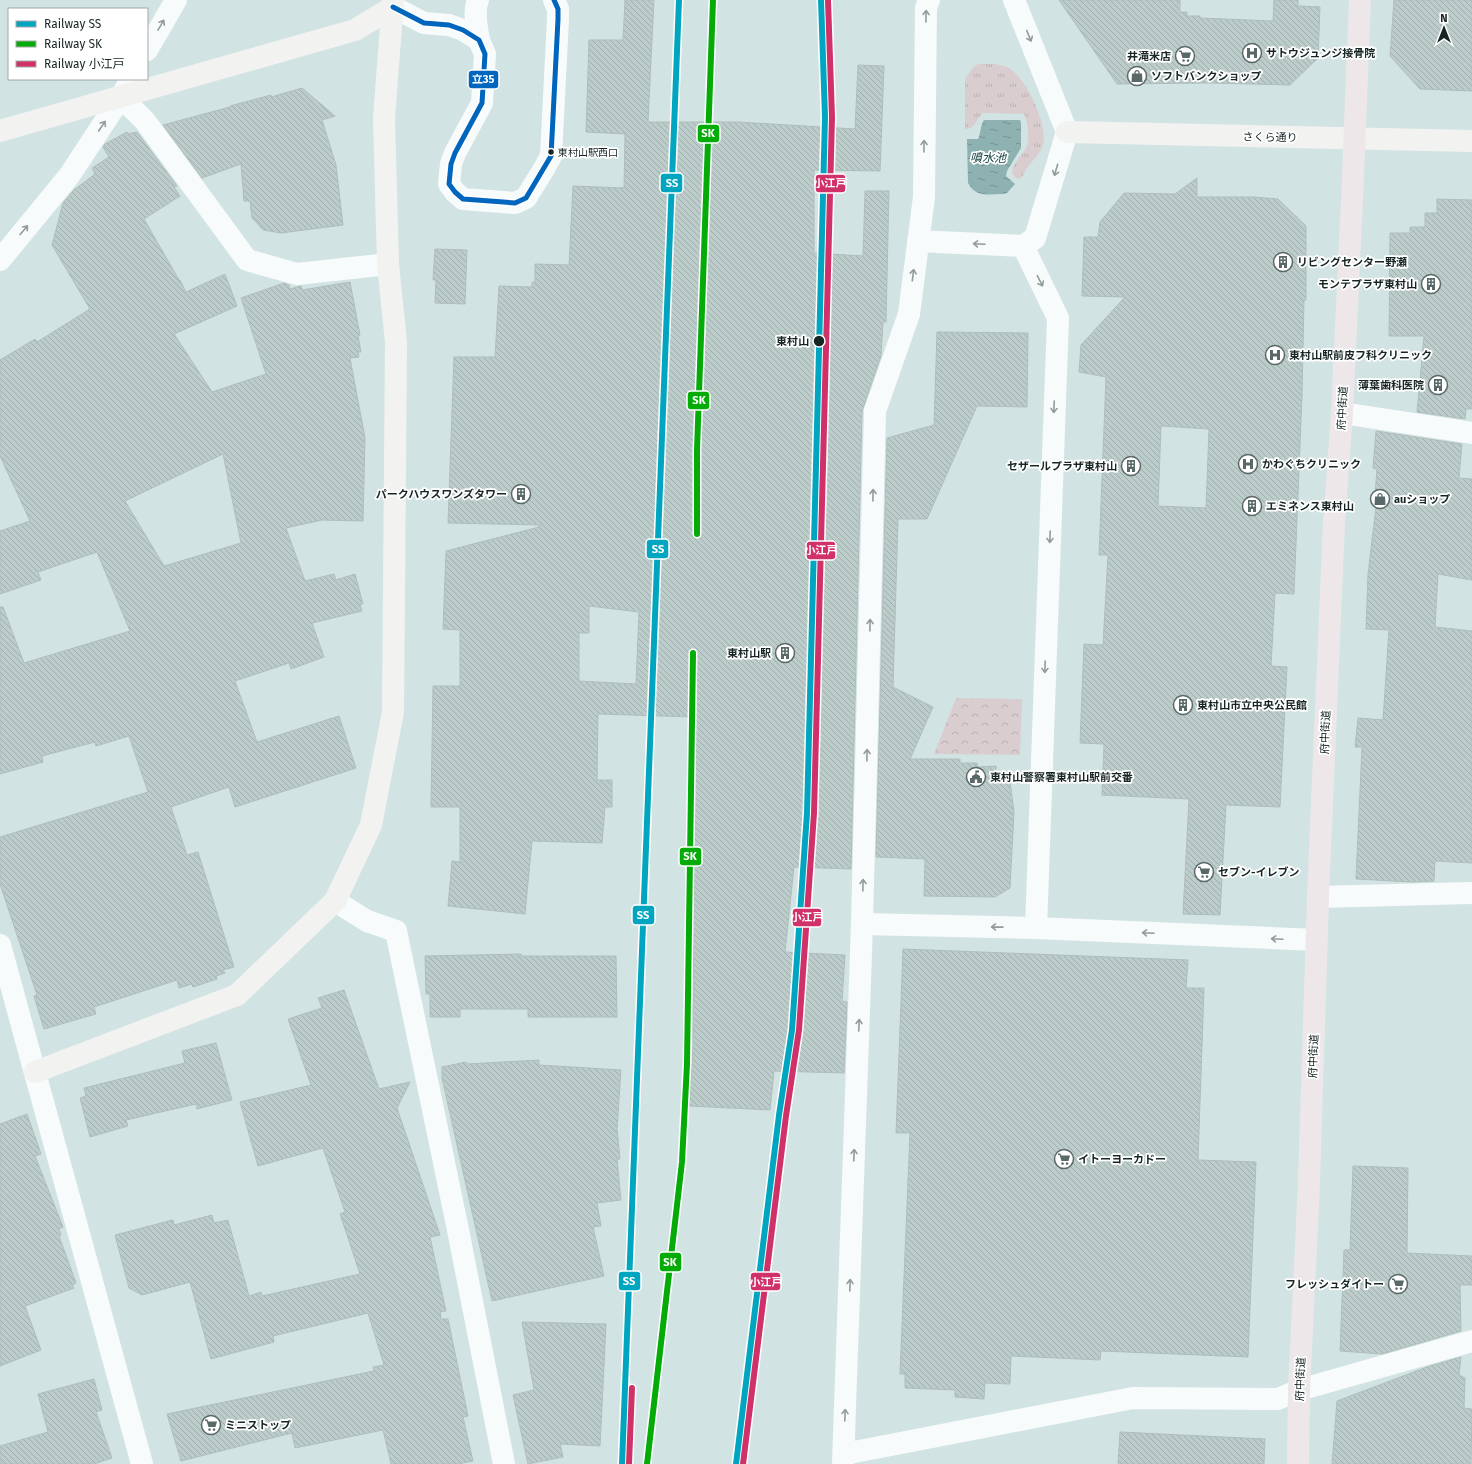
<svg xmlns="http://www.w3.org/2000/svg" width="1472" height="1464" viewBox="0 0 1472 1464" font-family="'Fira Sans','Noto Sans JP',sans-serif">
<defs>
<pattern id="grass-tufts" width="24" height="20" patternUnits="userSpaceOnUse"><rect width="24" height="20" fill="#d9cdcf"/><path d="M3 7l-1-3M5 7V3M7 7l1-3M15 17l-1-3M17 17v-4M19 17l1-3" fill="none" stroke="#bab0b2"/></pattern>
<pattern id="park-crowns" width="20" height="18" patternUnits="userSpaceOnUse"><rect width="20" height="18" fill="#d9cdcf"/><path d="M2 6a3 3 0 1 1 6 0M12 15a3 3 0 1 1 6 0" fill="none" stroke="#bab0b2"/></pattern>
<pattern id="water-ripples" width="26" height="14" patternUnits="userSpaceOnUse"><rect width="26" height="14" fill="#8eb2b2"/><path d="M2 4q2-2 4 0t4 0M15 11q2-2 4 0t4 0" fill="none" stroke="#739191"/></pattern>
<pattern id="building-back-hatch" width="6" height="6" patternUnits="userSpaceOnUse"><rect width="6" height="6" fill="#bbcccb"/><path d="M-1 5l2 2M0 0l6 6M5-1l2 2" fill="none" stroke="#a0afae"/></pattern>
</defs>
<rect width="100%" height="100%" fill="#d1e4e3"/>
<!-- grass -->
<path fill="url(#grass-tufts)" d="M979 64C988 64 998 63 1007 67 1026 76 1048 124 1043 145 1041 154 1030 162 1026 170 1024 173 1023 176 1021 178L1018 179C1003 171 1021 158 1026 148 1030 141 1028 121 1024 114L983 113C975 119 977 129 965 129V79L974 66Z"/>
<!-- park -->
<path fill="url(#park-crowns)" d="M956 698 1022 699 1020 755 934 754Z"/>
<!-- water -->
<path fill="url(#water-ripples)" d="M984 120H1020L1021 123V148L1007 171 1006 176 1015 184 1007 193 1003 194C989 194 976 198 968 183L967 139H978C981 133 980 126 984 120Z"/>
<!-- building -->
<path fill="url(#building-back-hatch)" stroke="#afbebd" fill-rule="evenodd" d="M625 0H654L648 122H738L855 129 858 65 884 66 880 171 814 170V253L863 256 865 191H889L886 322H883L881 356 862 411 851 869 794 867 785 952 845 955 842 1001 847 1002 844 1073 774 1071 770 1110 689 1106 693 1048 694 717 598 714 597 780H612V807H605L602 843 532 841 525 914 448 906 452 861 460 862V807H431L433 686H460V630L443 629 446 551 539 527V525L448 523 454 357H495L499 286 532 287V282H535V264L569 265 573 186 624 188 625 134 586 132 589 40H623ZM589 606 639 612 636 684 579 681V633H589Z
M1059 0H1180V12H1187V16H1200V18L1273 21 1274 0H1298V6L1320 7 1318 58 1290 85 1210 83 1117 84Z
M1394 0H1472V91L1420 89 1390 56Z
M302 88 335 116 322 120 336 165 343 225 281 233 263 230 252 218 250 201H244L241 164 202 178 163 125 230 107V106L271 95V97Z
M127 132 128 134 137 132 177 186 174 187 180 196 144 219 179 280H180L186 292 225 274 237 306 174 334 212 392 266 374 241 298 284 283 289 285 290 289 301 286 302 290 350 282 360 335 358 336 361 352H358L359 357 350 358 365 438 363 521 322 520 286 528 305 581 334 574 336 580 355 574 363 604H360L362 611 312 623 324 657 291 669 289 663 235 681 257 742 339 716 356 768 235 807 229 787 171 807 187 855 198 852 234 967 223 970 225 973 216 976 217 979 193 987 192 984 179 988 177 980 94 1007 96 1014 44 1029 34 996 37 995 0 884V837L148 792 129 736 96 746 95 742 42 756 43 762 0 774V607H3L24 663 130 631 97 552 38 572 41 580 0 594V531L30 521 0 456V360L35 339 37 342 90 309 52 245 63 203 74 190 95 174 92 168 109 157 103 147 105 144ZM223 454 241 543 164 566 125 501Z
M1197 178V197H1254L1278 199 1306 226V300H1304L1302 396 1294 594 1275 593 1271 666 1287 667 1280 807 1226 805 1220 915 1183 914 1189 799 1102 795 1104 744 1080 743 1084 644 1103 645 1108 555H1099L1106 377 1079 372 1081 345 1125 297 1082 296 1084 237H1098L1100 222 1124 193 1175 194ZM1161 426 1209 429 1206 508 1158 506Z
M1437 199 1472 200V409H1466L1465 419 1417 412 1424 336H1389L1390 233H1410V227H1425V213H1437Z
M435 249 467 250 465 304 435 303 436 280H433Z
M937 332 1028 333 1027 407 977 406 927 519H898L893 687 933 707 910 759H960V763H977L978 767 996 766V774H1009L1014 812 1010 888 995 897 924 896 925 859 876 857 887 438 934 425Z
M1376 431 1462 444 1459 478 1472 479V580L1438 574 1435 627 1472 631V863L1435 861 1434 881 1412 882 1356 879 1362 747H1355L1358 718 1383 720 1389 630 1366 629 1368 574 1376 507H1374L1377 469 1373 468Z
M903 949 1188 960 1186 988H1204L1198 1160 1256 1162 1248 1357 1101 1351 1100 1360 1011 1356 1010 1384 985 1383 984 1399 955 1397V1390L905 1388V1374H900L910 1133H896Z
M521 954V956H616L617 1017H528V1009H460V1017H430V994H426L425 956Z
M344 990 379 1089 410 1082 397 1108 440 1235 430 1237 446 1311 440 1312 441 1319H448L468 1416 463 1417 473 1461 458 1464H391L383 1430 295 1448 292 1433 181 1461 167 1414 374 1371 373 1367 384 1365 368 1313 273 1336 274 1342 211 1359 190 1282 142 1295 129 1288 115 1235 173 1220 174 1225 212 1215 214 1223 228 1220 249 1296 261 1292 262 1296 360 1274 340 1214 345 1212 323 1148 258 1166 240 1102 311 1085 288 1019 322 1008 318 998Z
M216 1043 232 1100 197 1109 196 1104 126 1120 128 1126 90 1137 80 1098 86 1096 84 1088 185 1063 182 1051Z
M539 1060V1065L621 1070 617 1129 620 1159H617L621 1200 597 1203 601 1226 593 1227 604 1276 492 1301 442 1078V1067L466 1062 467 1064Z
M27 1114 41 1154 35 1156 63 1227 59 1229 61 1235 59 1236 76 1283 72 1285 74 1288 25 1306 41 1350 0 1366V1124Z
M1353 1166 1408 1168 1407 1253 1472 1256V1285H1460L1461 1331 1382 1354 1340 1351 1344 1250H1350Z
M522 1322 606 1324 600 1446 560 1444 563 1457 528 1464 513 1395 534 1390Z
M1461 1357 1459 1375 1465 1378 1464 1408 1472 1409 1471 1464H1332L1337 1401 1427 1367Z
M94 1379 102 1410 96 1412 112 1458 94 1464H0V1446L48 1432 38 1394Z
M1120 1432 1265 1439 1264 1464H1118Z"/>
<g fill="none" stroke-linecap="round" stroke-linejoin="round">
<!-- street -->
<path stroke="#f8fbfb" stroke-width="22" d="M478 0C473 11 477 28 479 40
M393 7 424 23 449 25 463 30 479 40 485 54 482 103 455 153 451 164 449 184 455 192 463 199 515 203 526 198 545 167 551 156 558 19V9L554 0
M147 50 176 0
M121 97 145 121 247 260 297 274 388 264
M918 241 1023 246 1035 238 1067 132 1014 0
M1023 246 1058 318 1036 928
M0 260 69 176 121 97 131 79
M1342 413 1472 433
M1318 897 1472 893
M335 901 367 921 396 931 457 1225 504 1464
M862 924 1036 928 1316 940
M0 945 142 1464
M844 1454 1133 1398 1278 1399 1299 1390 1472 1341
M843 1464 862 924 875 411 909 314 924 197 926 8 929 0"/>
<!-- secondary -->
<path stroke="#f2f2f1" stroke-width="22" d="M0 131 355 30 393 7
M1067 132 1472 141
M35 1072 237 995 335 901 371 825 393 712 396 342 388 264 384 118 393 0"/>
<!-- primary -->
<path stroke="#ede7e9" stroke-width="22" d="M1298 1464 1299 1390 1309 1183 1318 897 1334 523 1342 413 1352 200 1360 0"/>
<defs>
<path id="bus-1" d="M393 7 424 23 449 25 463 30 479 40 485 54 482 103 455 153 451 164 449 184 455 192 463 199 515 203 526 198 551 156 558 19V9L554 0"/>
</defs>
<!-- bus-1 casing -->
<use href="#bus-1" stroke="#fff" stroke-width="8"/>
<!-- bus-1 -->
<use href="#bus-1" stroke="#0065bd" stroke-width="5"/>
<defs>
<path id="rail-1" d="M622 1464 679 0
M736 1464 779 1115 792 1030 807 813 825 117 821 0"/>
<path id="rail-2" d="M697 534V450L713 0
M647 1464 682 1162 687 1064 693 653"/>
<path id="rail-3" d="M629 1464 632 1388
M743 1464 786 1116 799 1030 814 813 832 117 828 0"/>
</defs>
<!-- rail-1 casing -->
<use href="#rail-1" stroke="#fff" stroke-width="9"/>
<!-- rail-2 casing -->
<use href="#rail-2" stroke="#fff" stroke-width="9"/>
<!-- rail-3 casing -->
<use href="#rail-3" stroke="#fff" stroke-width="9"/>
<!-- rail-1 -->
<use href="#rail-1" stroke="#00a6bf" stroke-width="6"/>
<!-- rail-2 -->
<use href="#rail-2" stroke="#05ab07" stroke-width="6"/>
<!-- rail-3 -->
<use href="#rail-3" stroke="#d13169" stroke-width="6"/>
</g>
<!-- one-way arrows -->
<defs><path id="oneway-shaft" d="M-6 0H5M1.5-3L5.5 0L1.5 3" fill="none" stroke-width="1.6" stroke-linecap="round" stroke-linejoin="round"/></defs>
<g stroke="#939b9b">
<use href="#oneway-shaft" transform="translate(926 16) rotate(-89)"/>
<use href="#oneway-shaft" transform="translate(161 25) rotate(-60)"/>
<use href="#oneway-shaft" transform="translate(1029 36) rotate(68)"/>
<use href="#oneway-shaft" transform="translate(102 126) rotate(-56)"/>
<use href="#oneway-shaft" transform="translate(924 146) rotate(-89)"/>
<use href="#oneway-shaft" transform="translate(1056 170) rotate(106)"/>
<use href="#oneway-shaft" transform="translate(24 230) rotate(-50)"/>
<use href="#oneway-shaft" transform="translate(979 244) rotate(-177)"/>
<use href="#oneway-shaft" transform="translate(913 275) rotate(-83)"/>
<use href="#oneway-shaft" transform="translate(1040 281) rotate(63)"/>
<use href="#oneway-shaft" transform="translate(1054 407) rotate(92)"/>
<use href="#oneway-shaft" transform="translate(873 495) rotate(-89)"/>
<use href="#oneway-shaft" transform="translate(1050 537) rotate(92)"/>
<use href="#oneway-shaft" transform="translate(870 625) rotate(-89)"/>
<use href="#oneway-shaft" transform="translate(1045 667) rotate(92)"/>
<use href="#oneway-shaft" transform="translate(867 755) rotate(-89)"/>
<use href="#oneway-shaft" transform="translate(863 885) rotate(-89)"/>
<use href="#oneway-shaft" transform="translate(997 927) rotate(-179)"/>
<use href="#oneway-shaft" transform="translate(1148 933) rotate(-177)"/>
<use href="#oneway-shaft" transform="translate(1277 939) rotate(-177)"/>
<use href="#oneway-shaft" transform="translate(859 1025) rotate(-88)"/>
<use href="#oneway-shaft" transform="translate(854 1155) rotate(-88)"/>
<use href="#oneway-shaft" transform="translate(850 1285) rotate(-88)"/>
<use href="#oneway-shaft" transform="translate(845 1415) rotate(-88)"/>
</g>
<!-- icons -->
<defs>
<symbol id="hospital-ring" viewBox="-11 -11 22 22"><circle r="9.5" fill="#fff" stroke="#596868" stroke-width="1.5"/><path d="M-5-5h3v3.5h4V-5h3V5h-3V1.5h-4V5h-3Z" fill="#596868"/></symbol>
<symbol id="supermarket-ring" viewBox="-11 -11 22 22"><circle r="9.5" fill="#fff" stroke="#596868" stroke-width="1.5"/><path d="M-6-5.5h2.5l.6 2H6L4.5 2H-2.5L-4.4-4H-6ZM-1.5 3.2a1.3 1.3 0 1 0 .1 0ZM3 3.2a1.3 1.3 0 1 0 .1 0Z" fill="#596868"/></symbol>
<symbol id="shop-ring" viewBox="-11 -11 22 22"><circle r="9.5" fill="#fff" stroke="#596868" stroke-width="1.5"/><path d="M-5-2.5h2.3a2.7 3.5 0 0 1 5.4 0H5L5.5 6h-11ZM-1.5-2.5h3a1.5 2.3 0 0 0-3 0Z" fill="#596868"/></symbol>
<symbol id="building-ring" viewBox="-11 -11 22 22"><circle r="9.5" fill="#fff" stroke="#596868" stroke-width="1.5"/><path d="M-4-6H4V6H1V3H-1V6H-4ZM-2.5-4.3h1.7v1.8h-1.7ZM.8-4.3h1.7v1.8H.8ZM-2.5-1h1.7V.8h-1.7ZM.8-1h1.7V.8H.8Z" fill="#596868"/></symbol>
<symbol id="civic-ring" viewBox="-11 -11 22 22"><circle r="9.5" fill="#fff" stroke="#596868" stroke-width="1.5"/><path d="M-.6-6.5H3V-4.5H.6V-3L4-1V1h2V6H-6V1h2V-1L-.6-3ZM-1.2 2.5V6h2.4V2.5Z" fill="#596868"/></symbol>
</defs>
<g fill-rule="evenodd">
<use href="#hospital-ring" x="1241" y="42" width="22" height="22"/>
<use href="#supermarket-ring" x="1174" y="45" width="22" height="22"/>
<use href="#shop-ring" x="1126" y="65" width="22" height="22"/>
<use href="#building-ring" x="1272" y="251" width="22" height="22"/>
<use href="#building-ring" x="1420" y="273" width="22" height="22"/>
<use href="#hospital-ring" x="1264" y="344" width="22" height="22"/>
<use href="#building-ring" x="1427" y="374" width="22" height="22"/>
<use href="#hospital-ring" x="1237" y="453" width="22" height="22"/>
<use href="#building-ring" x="1120" y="455" width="22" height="22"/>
<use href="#building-ring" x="510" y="483" width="22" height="22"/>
<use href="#shop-ring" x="1369" y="488" width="22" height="22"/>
<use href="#building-ring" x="1241" y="495" width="22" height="22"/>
<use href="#building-ring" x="774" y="642" width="22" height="22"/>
<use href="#building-ring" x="1172" y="694" width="22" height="22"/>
<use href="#civic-ring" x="965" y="766" width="22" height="22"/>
<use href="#supermarket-ring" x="1193" y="861" width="22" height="22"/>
<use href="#supermarket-ring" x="1053" y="1148" width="22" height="22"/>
<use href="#supermarket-ring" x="1387" y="1273" width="22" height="22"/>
<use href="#supermarket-ring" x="200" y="1414" width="22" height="22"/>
</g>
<!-- markers -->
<g fill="#182525" stroke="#fff" stroke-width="1.5">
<circle cx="551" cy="152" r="3.5"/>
<circle cx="819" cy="341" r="6"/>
</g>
<g text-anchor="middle" stroke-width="3.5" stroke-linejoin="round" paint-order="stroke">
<!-- bus labels -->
<g font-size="10" fill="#182525" stroke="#fff" text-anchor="start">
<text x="558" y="156">東村山駅西口</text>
</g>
<!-- poi labels -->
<g font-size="11" font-weight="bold" fill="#182525" stroke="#fff" text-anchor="start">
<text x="1266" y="57">サトウジュンジ接骨院</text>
<text x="1171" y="60" text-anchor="end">井滝米店</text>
<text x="1151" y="80">ソフトバンクショップ</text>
<text x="1297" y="266">リビングセンター野瀬</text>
<text x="1417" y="288" text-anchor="end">モンテプラザ東村山</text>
<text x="1289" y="359">東村山駅前皮フ科クリニック</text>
<text x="1424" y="389" text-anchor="end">薄葉歯科医院</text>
<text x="1262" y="468">かわぐちクリニック</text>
<text x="1117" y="470" text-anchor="end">セザールプラザ東村山</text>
<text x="507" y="498" text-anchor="end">パークハウスワンズタワー</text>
<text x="1394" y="503">auショップ</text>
<text x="1266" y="510">エミネンス東村山</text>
<text x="771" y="657" text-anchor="end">東村山駅</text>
<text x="1197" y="709">東村山市立中央公民館</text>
<text x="990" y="781">東村山警察署東村山駅前交番</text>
<text x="1218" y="876">セブン-イレブン</text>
<text x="1078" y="1163">イトーヨーカドー</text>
<text x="1384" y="1288" text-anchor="end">フレッシュダイトー</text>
<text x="225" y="1429">ミニストップ</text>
</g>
<!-- street labels -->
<g font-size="11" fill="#182525" stroke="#fff">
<text transform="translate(1270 137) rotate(1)" y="4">さくら通り</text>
<text transform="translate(1342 408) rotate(-87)" y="4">府中街道</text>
<text transform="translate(1325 732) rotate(-88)" y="4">府中街道</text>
<text transform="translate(1313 1056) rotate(-88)" y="4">府中街道</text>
<text transform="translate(1300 1379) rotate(-88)" y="4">府中街道</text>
</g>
<!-- stop labels -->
<g font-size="11" font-weight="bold" fill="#182525" stroke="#fff" text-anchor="end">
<text x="809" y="345">東村山</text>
</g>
<!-- water labels -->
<g font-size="12" font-style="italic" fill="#113c3c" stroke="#fff">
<text x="988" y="162">噴水池</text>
</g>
</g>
<g stroke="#fff" stroke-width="1.5">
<rect x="468" y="70" width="31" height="19" rx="4" fill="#0065bd"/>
<rect x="697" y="124" width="23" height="19" rx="4" fill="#05ab07"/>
<rect x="660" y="173" width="23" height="20" rx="4" fill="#00a6bf"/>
<rect x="815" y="174" width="31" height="19" rx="4" fill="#d13169"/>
<rect x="687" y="391" width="23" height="19" rx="4" fill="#05ab07"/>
<rect x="646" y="539" width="23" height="20" rx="4" fill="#00a6bf"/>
<rect x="806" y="541" width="30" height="19" rx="4" fill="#d13169"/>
<rect x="679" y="847" width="23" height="19" rx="4" fill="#05ab07"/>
<rect x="632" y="905" width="23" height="20" rx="4" fill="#00a6bf"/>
<rect x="792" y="908" width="30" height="19" rx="4" fill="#d13169"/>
<rect x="659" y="1252" width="23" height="20" rx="4" fill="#05ab07"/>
<rect x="618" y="1271" width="23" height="20" rx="4" fill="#00a6bf"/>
<rect x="750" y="1272" width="31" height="19" rx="4" fill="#d13169"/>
</g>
<g font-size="11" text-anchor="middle" font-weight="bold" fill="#fff">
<text x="483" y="83">立35</text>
<text x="708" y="137">SK</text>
<text x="672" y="187">SS</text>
<text x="830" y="187">小江戸</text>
<text x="699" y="404">SK</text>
<text x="658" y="553">SS</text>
<text x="821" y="554">小江戸</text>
<text x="690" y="860">SK</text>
<text x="643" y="919">SS</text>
<text x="807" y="921">小江戸</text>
<text x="670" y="1266">SK</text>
<text x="629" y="1285">SS</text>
<text x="766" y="1286">小江戸</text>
</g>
<!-- legend -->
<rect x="8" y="8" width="140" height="72" fill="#ffffff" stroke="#a3a8a8"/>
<rect x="16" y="21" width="20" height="6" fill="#00a6bf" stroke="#a3a8a8"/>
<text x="44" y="28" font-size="12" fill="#182525">Railway SS</text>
<rect x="16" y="41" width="20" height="6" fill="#05ab07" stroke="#a3a8a8"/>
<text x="44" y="48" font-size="12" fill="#182525">Railway SK</text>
<rect x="16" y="61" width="20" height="6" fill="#d13169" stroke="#a3a8a8"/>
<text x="44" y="68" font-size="12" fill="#182525">Railway 小江戸</text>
<!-- north arrow -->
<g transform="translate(1444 28)" stroke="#ffffff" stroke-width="3" paint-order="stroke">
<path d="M0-3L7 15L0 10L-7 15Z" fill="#182525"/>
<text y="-6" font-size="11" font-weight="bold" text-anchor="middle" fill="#182525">N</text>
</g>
</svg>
